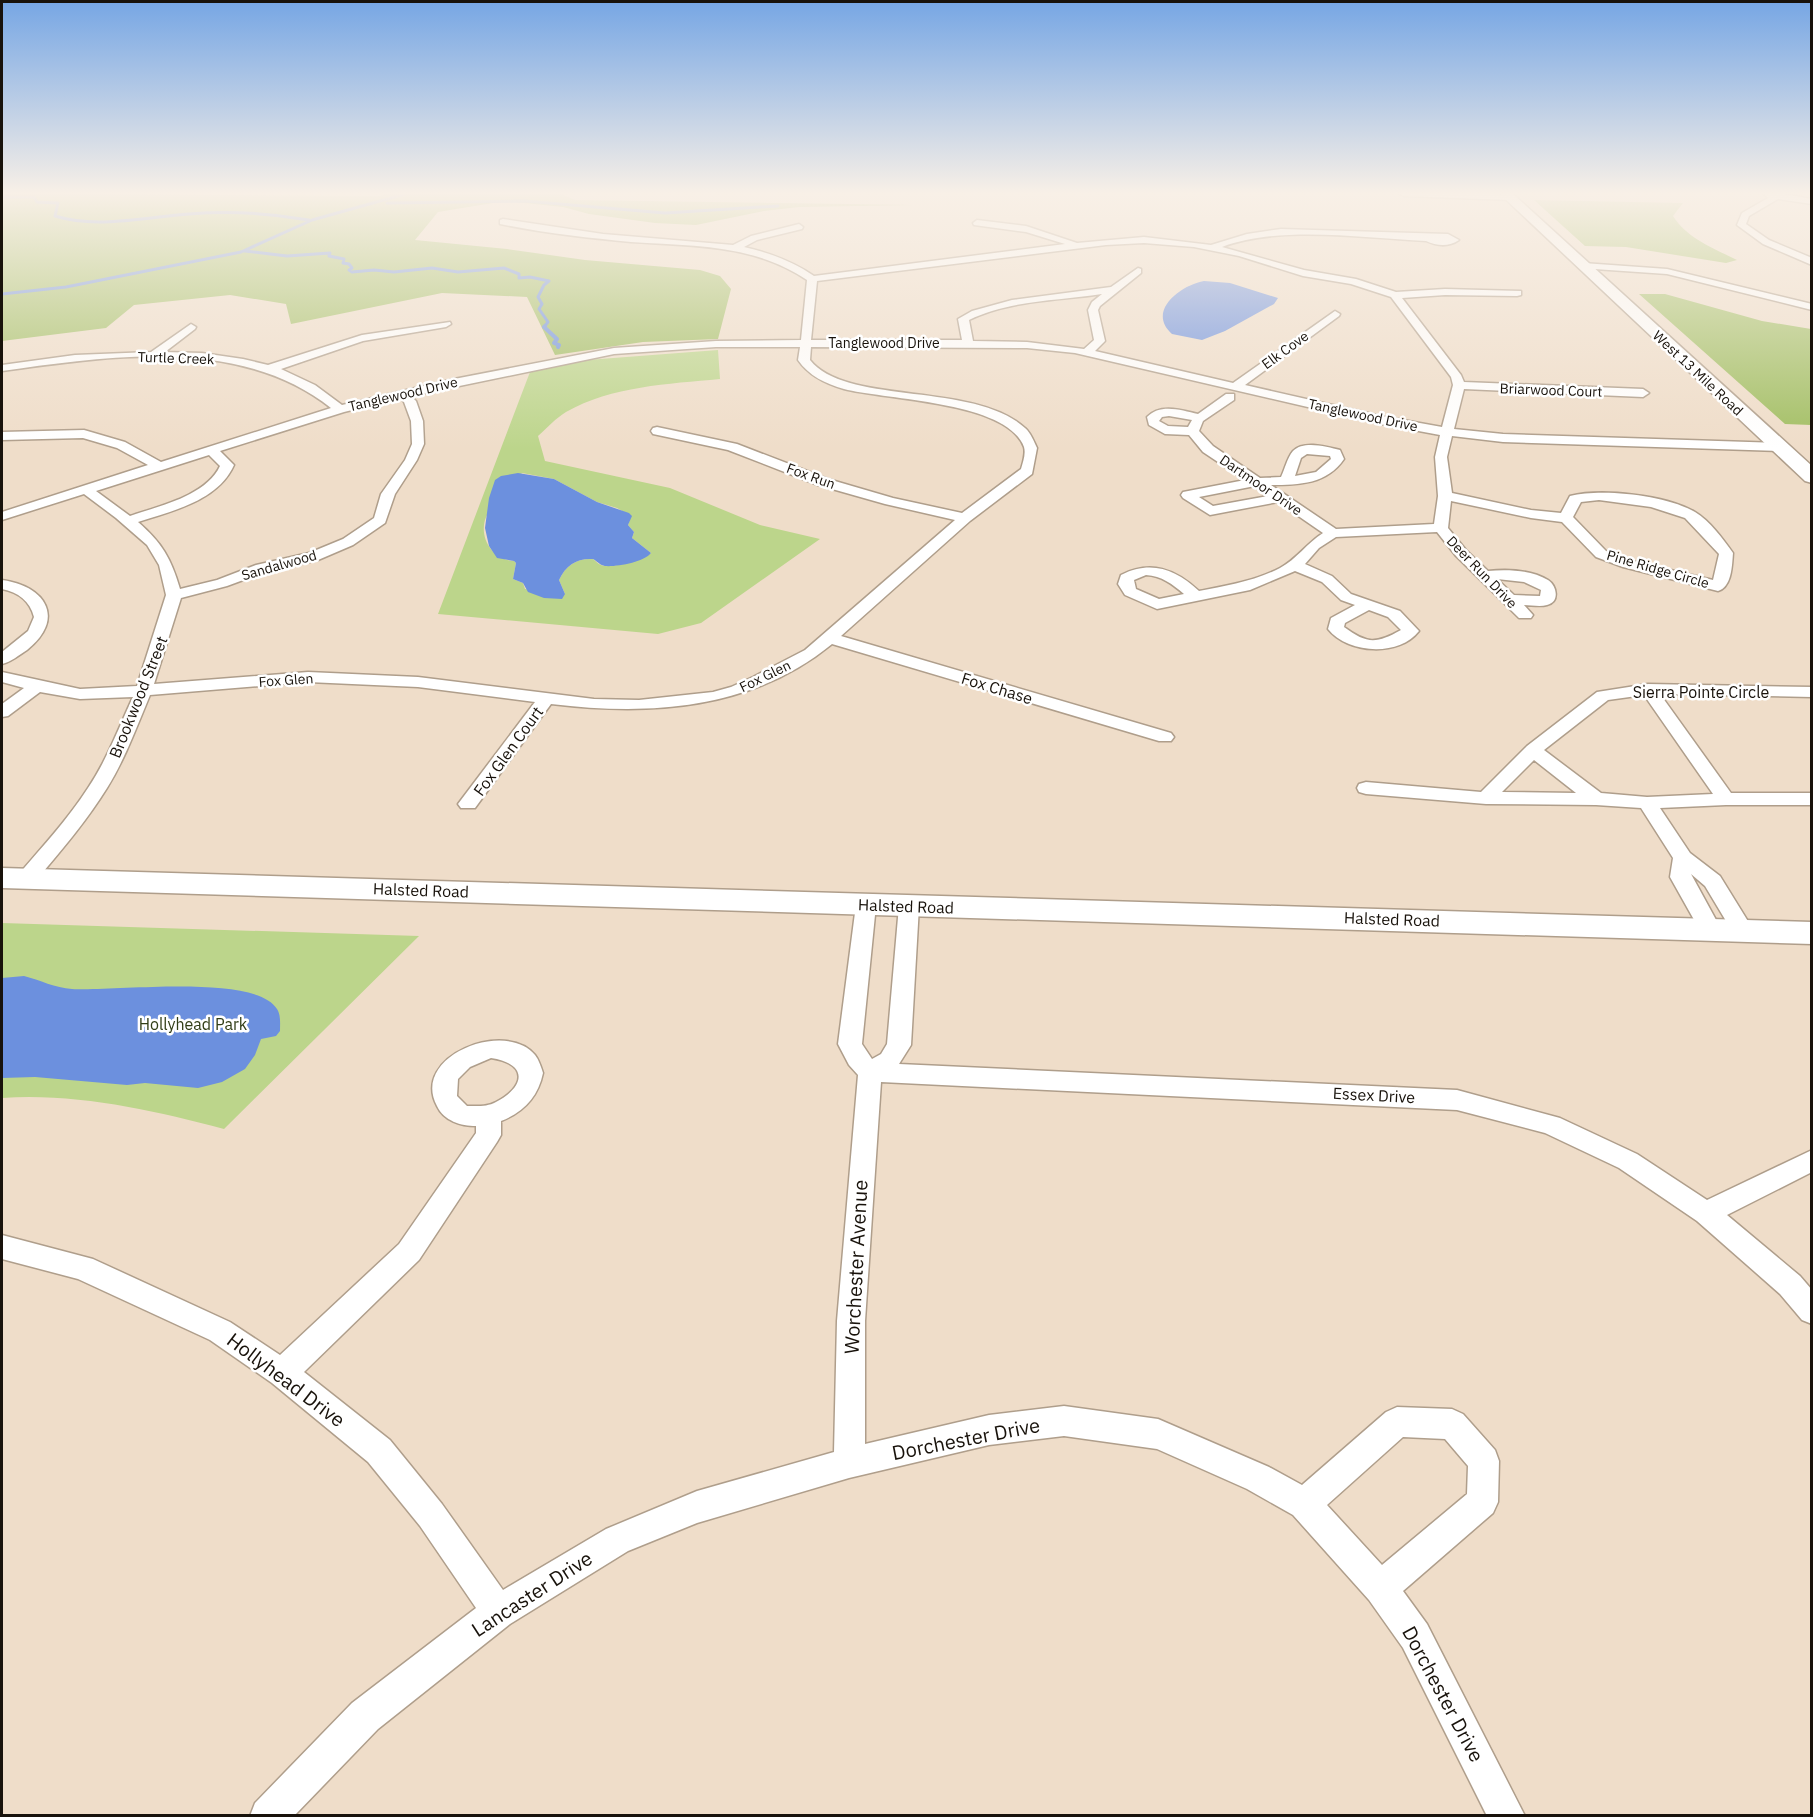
<svg xmlns="http://www.w3.org/2000/svg" width="1813" height="1817" viewBox="0 0 1813 1817" font-family="'IBM Plex Sans',sans-serif">
<rect width="100%" height="100%" fill="#efddc9"/>
<!-- green -->
<path fill="#bcd58b" fill-rule="evenodd" d="M718 350 720 379C668 384 612 386 566 412 556 418 547 428 538 436L545 461 670 488 760 525 820 539 701 623 658 634 438 614 530 372 587 360ZM522 473 554 479 597 502 617 508 631 516 628 525 634 532 632 538 651 553C644 559 611 569 601 565 598 564 596 561 593 559 577 558 566 565 559 580L565 594 525 589 523 583 513 579 516 563 514 561C491 560 476 534 488 513 496 498 511 485 522 473Z
M2 923 419 936 224 1129C151 1110 77 1093 2 1098Z"/>
<!-- forest -->
<path fill="#a1be62" d="M2 194 380 196 387 194H561L575 200 914 205 799 207 764 211 696 225 655 223 589 214 563 207 505 201 438 212 415 240 507 249 585 260 700 270 720 276 731 289 718 339 643 342 555 355 527 297 442 293 291 324 286 304 230 295 134 305 106 328 2 341Z
M1534 200 1683 203 1673 216C1688 239 1713 248 1737 260L1726 263 1626 247 1585 246Z
M1639 294H1665L1762 321 1811 329V425L1785 424Z"/>
<!-- water -->
<path fill="#6c90de" d="M1204 281 1230 283 1278 298 1274 304 1225 331 1202 340 1172 334C1146 311 1181 285 1204 281Z
M518 473 554 479 597 502 629 513 632 516 628 525 634 532 632 538 651 553C644 562 617 567 605 566 600 565 598 562 593 559 577 558 566 565 559 580L565 594 562 599 544 598 528 592 523 583 513 579 516 563 514 561 497 558 489 546 485 528 489 498 495 480 501 476Z
M24 976C40 980 55 988 72 989 113 992 255 973 277 1009 281 1015 280 1024 280 1031L276 1036 261 1039 255 1055 245 1069 222 1082 198 1088 145 1083 127 1085 35 1077 2 1078V978Z"/>
<g fill="none" stroke-linecap="round" stroke-linejoin="round">
<!-- stream-far1 -->
<path stroke="#6c90de" stroke-width="3" d="M2 197H34L37 202 58 203 55 216C97 229 146 217 189 214 229 211 270 213 309 220
M387 203 525 201 665 213 778 206
M245 251 287 256 330 253 329 256 344 259 343 263 349 264 352 268 349 270 352 272 374 270 394 272 432 268 458 272 504 268 519 274V278L530 277 549 281 544 285 538 297 542 304 539 309 548 322 544 327
M2 294 66 287 241 252 312 220 405 194"/>
<!-- stream -->
<path stroke="#6c90de" stroke-width="4" d="M545 326 544 327 557 339 554 343 559 345 558 347"/>
<defs>
<path id="street" d="M1400 194C1421 194 1501 190 1514 198L1510 200 1404 196Z
M1764 194H1784L1812 199V204L1778 199 1749 216 1746 224 1769 240 1812 258V265L1763 244 1737 225 1742 213 1768 198Z
M503 219 603 234 733 245 751 236 799 224 803 227 802 229 757 240 744 247C770 253 792 261 814 276L1065 244 1026 232 974 225 973 223 977 220 1026 226 1077 243 1144 237 1211 245 1247 234 1281 229 1448 234 1459 240C1449 247 1437 246 1426 241 1364 238 1280 225 1222 247L1304 270 1356 279 1396 292 1445 289 1521 291V295L1517 296 1445 295 1402 298 1461 375 1464 382 1643 389 1649 393 1643 397 1464 389 1454 429 1503 434 1780 443 1786 447 1780 451 1503 442 1452 436 1447 457 1452 493 1531 510 1561 513 1570 496C1602 488 1666 495 1695 512 1710 521 1723 539 1733 553 1732 565 1732 587 1718 591L1623 567 1596 557 1562 522 1531 518 1451 501 1448 528 1466 550 1488 571C1507 569 1531 570 1548 580 1557 586 1560 602 1547 605 1540 607 1531 605 1524 605L1533 615 1531 618H1519L1456 556 1437 532 1336 537 1319 548 1305 564 1332 576 1351 594 1400 611 1419 631C1399 657 1348 654 1328 629L1331 618 1355 605 1341 600 1322 582 1295 571 1250 590 1157 609 1125 595 1118 584 1121 575C1151 560 1175 569 1199 591 1226 586 1255 581 1280 568 1297 559 1307 543 1323 533L1278 502 1210 515 1183 498 1181 495 1183 492 1245 480 1203 452 1189 435 1165 434 1149 425 1147 417C1160 403 1181 410 1198 414L1226 394H1234V400L1203 421 1199 431 1213 446 1260 478 1281 477C1285 469 1287 458 1293 451 1304 440 1327 447 1340 450L1344 459C1327 484 1300 485 1271 485L1336 529 1434 524 1438 496 1435 457 1440 435 1381 424 1075 353 1027 348 811 347 810 360C846 406 974 381 1025 428 1031 433 1034 442 1037 448L1032 474 970 521 841 636 1171 733 1174 737 1171 741H1159L832 644C751 710 651 716 551 704L475 808H461L458 804 535 702 418 687 308 682 150 695C137 726 125 759 107 788 86 822 59 853 33 884L26 886 19 884 16 879 19 874C43 846 68 819 88 788 107 760 119 727 133 697L80 699 40 692 8 716 2 717V704L24 688 2 682V672L80 689 137 686 166 595 159 565 147 545 116 518 84 494 2 520V512L148 465 117 448 83 438 2 440V432L84 430 125 442 161 462 331 408C241 336 109 356 2 371V365L75 355 151 352 191 324 196 327 195 329 165 352 202 353 243 359 268 365 362 335 450 322 451 324 446 327 363 341 281 369 315 385 342 405 454 379 614 348 716 341 801 340 807 280C754 244 693 246 631 242 588 238 543 233 500 224V220ZM1144 243 1194 247 1239 256 1303 276 1351 284 1391 297 1451 377 1453 385 1442 427 1381 416 1245 385 1339 316 1340 314 1335 311 1233 383 1095 351 1105 341 1098 310 1100 306 1141 273V269L1138 268 1111 287 1012 300 972 311 958 319 962 340H811L817 281 1106 245ZM1102 294 1092 302 1088 310 1094 340 1084 349 1027 342 973 341 969 320C1009 300 1058 301 1102 294ZM716 347H800L798 360C809 376 826 384 844 389 886 400 1007 401 1024 447 1026 454 1023 462 1021 469L962 513 893 498 828 479 737 444 657 427 653 428 651 431 653 434 728 450 818 485 885 504 955 520 805 650 753 677 731 687 713 692 639 700 594 699 418 677 308 672 154 684 181 598 227 586 265 572 318 560 353 545 385 523 395 494 417 460 424 444 423 421 416 401 411 396 614 354ZM401 398 404 402 411 421 412 444 405 460 381 494 374 518 343 539 309 553 256 565 217 580 180 589C171 558 162 543 138 522 172 511 218 501 234 465L220 451 344 412ZM1169 416 1192 420 1188 427 1168 426 1159 421 1162 417ZM1307 454 1330 456 1331 459 1316 472 1295 476 1301 458ZM209 455 220 466C206 496 159 506 130 516L96 491ZM1255 486 1268 496 1213 506 1199 497ZM1599 500 1651 507 1685 518 1719 554 1713 580 1633 561 1606 551 1573 517 1581 502ZM1146 575C1162 576 1172 584 1184 594L1159 599 1136 589 1134 580ZM1497 579 1524 582 1541 590 1540 596 1514 595ZM1369 610 1388 617 1401 630C1376 644 1367 644 1344 627L1345 623Z
M1583 263 1667 269 1812 304V310L1667 274 1580 268 1578 266Z
M2 580C46 586 66 619 27 650 19 655 11 662 2 664V652L28 631 34 617C30 601 18 592 2 589Z
M1648 684 1812 687V697L1660 694 1731 793H1812V805H1726L1660 808 1690 853 1720 876 1754 931 1751 936 1743 938 1735 936 1705 886 1691 874 1721 929 1718 934 1710 936 1702 934 1670 877 1673 858 1641 808 1596 805 1486 804 1366 794 1359 792 1357 788 1359 784 1366 782 1481 792 1527 746 1597 692ZM1644 695 1713 794 1647 797 1601 793 1544 750 1608 700ZM1534 760 1576 793 1502 792Z
M866 898 873 900 876 905 862 1044 872 1059 881 1054 887 1044 899 906 902 901 909 899 916 901 919 906 911 1045 899 1064 1457 1090 1560 1118 1637 1154 1707 1200 1812 1150V1172L1727 1215 1800 1276 1812 1290V1324L1802 1320 1780 1294 1697 1221 1619 1168 1545 1133 1457 1110 881 1082 865 1321V1444L989 1415 1064 1406 1158 1419 1269 1467 1302 1485 1386 1412 1397 1407 1452 1409 1463 1414 1495 1450 1499 1461 1498 1502 1493 1513 1403 1591 1427 1624 1525 1816H1487L1403 1648 1369 1600 1293 1515 1247 1489 1157 1449 1064 1436 989 1445 849 1478 697 1523 628 1551 510 1624 378 1729 294 1816H250L255 1803 352 1703 476 1608 420 1526 368 1462 272 1383 210 1340 78 1279 2 1259V1235L93 1259 230 1322 280 1355 399 1244 476 1133V1126C461 1126 444 1121 437 1106 410 1056 506 1019 535 1055 539 1060 541 1067 543 1073 538 1097 524 1112 501 1121V1135L497 1142 419 1260 304 1372 390 1440 442 1504 503 1590 606 1529 697 1491 834 1452 837 1321 858 1075 849 1065 838 1044 856 905 859 900ZM491 1058C529 1064 525 1087 496 1102 487 1107 477 1106 467 1106L457 1096 458 1079 470 1067ZM1403 1437 1445 1439 1468 1466 1467 1494 1382 1565 1327 1505Z"/>
<path id="secondary" d="M1500 194H1513L1812 466V483L1805 481Z
M2 868 1812 922V944L2 888Z"/>
</defs>
<!-- street casing -->
<use href="#street" stroke="#af9e8b" stroke-width="3"/>
<!-- secondary casing -->
<use href="#secondary" stroke="#af9e8b" stroke-width="3"/>
<!-- street -->
<use href="#street" fill="#fff" fill-rule="evenodd"/>
<!-- secondary -->
<use href="#secondary" fill="#fff" fill-rule="evenodd"/>
</g>
<!-- sky -->
<linearGradient id="sky" x2="0" y2="1"><stop stop-color="#76a6e4"/><stop offset="0.43" stop-color="#f8f0e7"/><stop offset="1" stop-color="#f8f0e7" stop-opacity="0"/></linearGradient>
<rect width="1813" height="449" fill="url(#sky)"/>
<g text-anchor="middle" stroke-width="5" stroke-linejoin="round" paint-order="stroke">
<!-- far-street labels -->
<g font-size="14" fill="#18120b" stroke="#fff">
<text x="884" y="348">Tanglewood Drive</text>
<text transform="translate(1285 350) rotate(-36)" y="5">Elk Cove</text>
<text transform="translate(176 358) rotate(2)" y="5">Turtle Creek</text>
<text transform="translate(1698 373) rotate(43)" y="5">West 13 Mile Road</text>
<text transform="translate(1551 390) rotate(2)" y="5">Briarwood Court</text>
<text transform="translate(403 394) rotate(-13)" y="5">Tanglewood Drive</text>
<text transform="translate(1363 415) rotate(12)" y="5">Tanglewood Drive</text>
<text transform="translate(811 476) rotate(20)" y="5">Fox Run</text>
<text transform="translate(1261 485) rotate(34)" y="5">Dartmoor Drive</text>
<text transform="translate(279 565) rotate(-16)" y="5">Sandalwood</text>
<text transform="translate(1658 569) rotate(16)" y="5">Pine Ridge Circle</text>
<text transform="translate(1482 572) rotate(46)" y="5">Deer Run Drive</text>
<text transform="translate(765 676) rotate(-26)" y="5">Fox Glen</text>
<text transform="translate(286 680) rotate(-4)" y="5">Fox Glen</text>
</g>
<!-- street labels -->
<g font-size="16" fill="#18120b" stroke="#fff">
<text transform="translate(997 688) rotate(17)" y="6">Fox Chase</text>
<text x="1701" y="698">Sierra Pointe Circle</text>
<text transform="translate(138 697) rotate(-68)" y="6">Brookwood Street</text>
<text transform="translate(508 751) rotate(-54)" y="6">Fox Glen Court</text>
<text transform="translate(421 890) rotate(2)" y="6">Halsted Road</text>
<text transform="translate(906 906) rotate(2)" y="6">Halsted Road</text>
<text transform="translate(1392 919) rotate(2)" y="6">Halsted Road</text>
<text transform="translate(1374 1095) rotate(3)" y="6">Essex Drive</text>
</g>
<!-- park labels -->
<g font-size="16" fill="#313d16" stroke="#fff">
<text x="193" y="1030">Hollyhead Park</text>
</g>
<!-- near-street labels -->
<g font-size="20" fill="#18120b" stroke="#fff">
<text transform="translate(856 1267) rotate(-87)" y="7">Worchester Avenue</text>
<text transform="translate(286 1380) rotate(37)" y="7">Hollyhead Drive</text>
<text transform="translate(966 1439) rotate(-11)" y="7">Dorchester Drive</text>
<text transform="translate(532 1594) rotate(-33)" y="7">Lancaster Drive</text>
<text transform="translate(1443 1694) rotate(62)" y="7">Dorchester Drive</text>
</g>
</g>
<!-- border -->
<rect width="1813" height="1817" fill="none" stroke="#18120b" stroke-width="6"/>
</svg>
